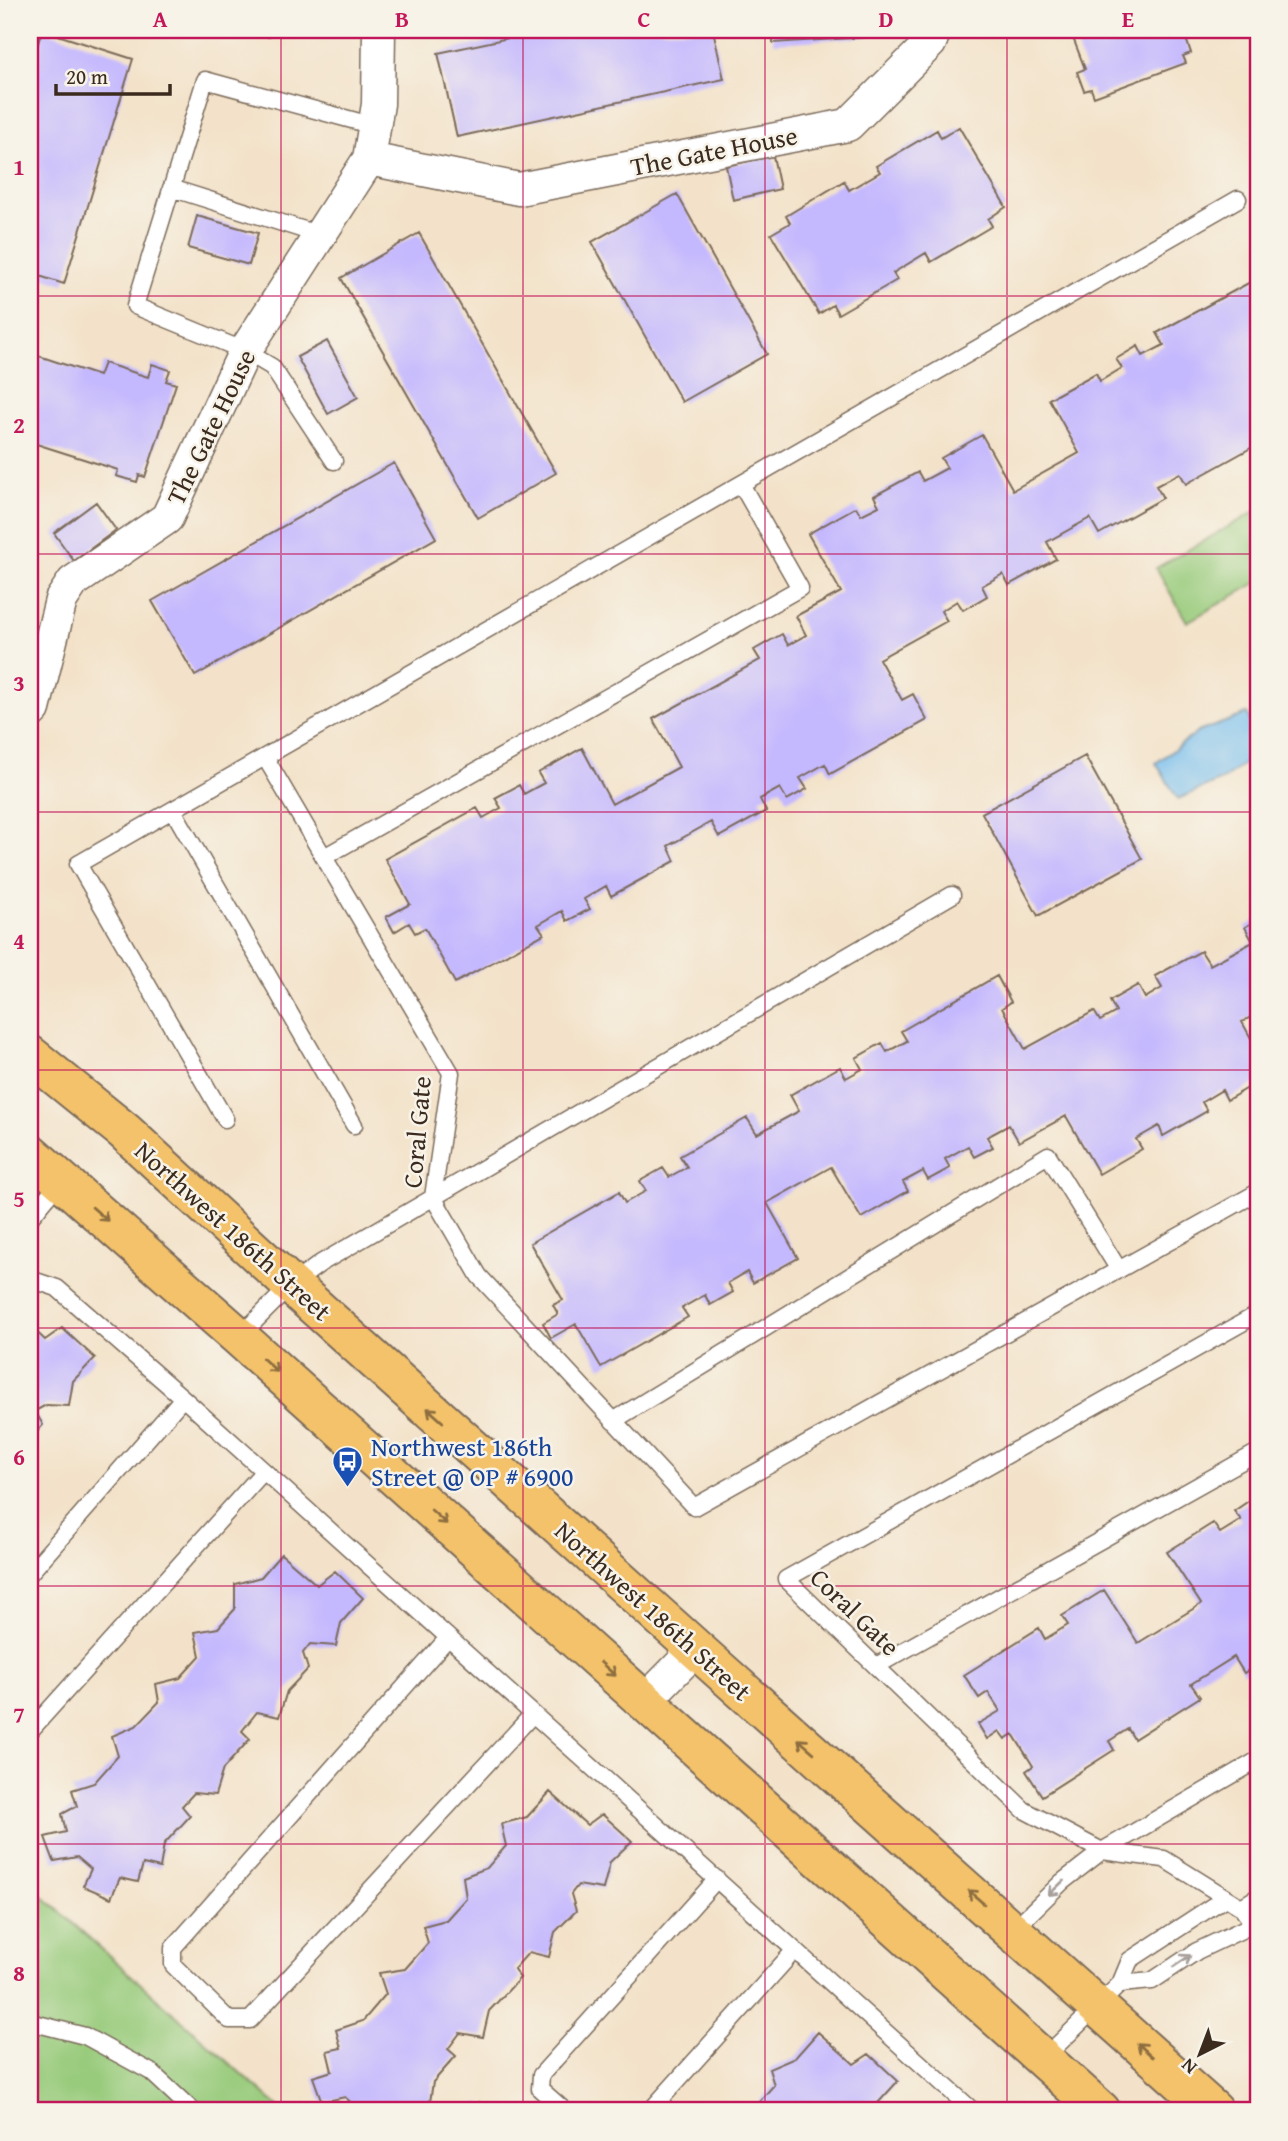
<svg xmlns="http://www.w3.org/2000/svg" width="1288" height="2141" viewBox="0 0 1288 2141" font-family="'Gentium Book Plus',serif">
<rect width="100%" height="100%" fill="#f7f3e8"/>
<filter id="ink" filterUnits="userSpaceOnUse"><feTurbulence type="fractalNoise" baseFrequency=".0143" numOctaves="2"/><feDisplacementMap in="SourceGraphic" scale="14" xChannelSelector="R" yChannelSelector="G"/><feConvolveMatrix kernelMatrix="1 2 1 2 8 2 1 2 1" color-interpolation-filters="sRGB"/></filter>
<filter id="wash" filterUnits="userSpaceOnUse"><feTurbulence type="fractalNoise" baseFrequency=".00686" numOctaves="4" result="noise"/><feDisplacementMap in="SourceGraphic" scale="28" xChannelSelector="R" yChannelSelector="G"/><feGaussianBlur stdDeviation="1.57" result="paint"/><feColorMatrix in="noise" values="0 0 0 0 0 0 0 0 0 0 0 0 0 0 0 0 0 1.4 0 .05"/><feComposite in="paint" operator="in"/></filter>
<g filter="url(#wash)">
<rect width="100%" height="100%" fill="#f3e2c9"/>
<!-- green -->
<path fill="#98cb7b" stroke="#6a7a4c" stroke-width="2" d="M1258 510V582L1187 622 1156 568Z
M30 1885 283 2111H30Z"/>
<!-- water -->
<path fill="#77beee" stroke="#597486" stroke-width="2" d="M1247 714 1258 734V753L1224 779 1178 799 1156 763 1198 732Z"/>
<g id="blocks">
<!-- building -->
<path fill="#c4b8fe" d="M42 30 133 59 64 284 30 273V69Z
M248 30H271L269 37Z
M546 30H713L724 79 457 137 438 53Z
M773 30H865L866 37 773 43Z
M1070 30H1173L1175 36 1184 33 1191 53 1183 56 1186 63 1094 97 1091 89 1084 91 1077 72 1085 69Z
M959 127 1006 207 988 219 992 226 931 262 926 253 893 273 897 280 838 314 833 305 819 314 771 234 790 223 786 216 844 181 849 190 880 172 876 166 937 130 941 138Z
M773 156 780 189 733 200 726 166Z
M677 194 767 354 682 402 592 242Z
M197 216 258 233 249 265 188 248Z
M419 233 556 473 478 518 341 278Z
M1254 280 1258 289V354L1255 356 1258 362V444L1186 484 1180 473 1156 486 1163 498 1099 534 1090 518 1047 542 1056 559 1009 585 1003 574 982 586 987 596 963 610 957 601 941 611 947 621 879 659 902 700 913 694 927 720 830 774 825 764 800 778 807 789 787 800 780 788 760 799 766 811 719 837 711 822 668 846 675 861 611 896 606 886 584 899 590 909 567 921 562 911 538 925 544 934 455 983 425 928 415 933 409 923 394 932 386 917 410 904 385 859 477 808 483 818 501 808 495 798 519 785 524 794 544 783 538 773 582 748 612 804 679 767 653 719 760 660 754 650 782 634 788 645 806 635 796 616 841 592 808 534 856 507 861 515 879 506 874 496 918 472 923 481 947 468 941 458 982 435 1013 490 1079 453 1049 399 1096 373 1100 381 1122 368 1116 359 1138 346 1143 356 1164 345 1157 333Z
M327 341 358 397 328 414 297 357Z
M30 353 99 376 104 363 148 377 152 364 170 370 166 381 176 384 145 477 139 475 137 482 116 476 118 470 30 442Z
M394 463 436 538 195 676 152 601Z
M96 502 116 530 74 561 54 533Z
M1085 756 1142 859 1038 916 982 813Z
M1258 919V1013L1242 1022 1258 1051V1082L1227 1100 1222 1090 1202 1102 1207 1111 1163 1136 1159 1126 1136 1139 1142 1149 1099 1174 1066 1116 1019 1142 1009 1125 987 1137 993 1147 974 1157 968 1146 945 1159 950 1168 928 1180 923 1171 903 1182 908 1191 861 1218 831 1167 767 1203 798 1258 753 1283 747 1272 728 1283 733 1292 710 1305 705 1295 682 1308 688 1317 601 1367 576 1324 551 1338 543 1323 558 1314 553 1305 563 1300 530 1243 619 1192 625 1203 646 1191 640 1181 663 1168 669 1177 687 1167 680 1156 747 1118 757 1134 799 1111 790 1095 840 1067 846 1078 862 1069 856 1058 882 1043 887 1052 907 1041 901 1031 997 976 1011 1002 1002 1008 1025 1049 1094 1011 1100 1021 1116 1012 1110 1001 1138 985 1145 998 1162 988 1155 976 1201 951 1210 965 1253 942 1245 927Z
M30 1326 45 1340 62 1328 95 1358 73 1381 69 1406 46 1405 35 1411 43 1425 30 1440Z
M1256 1496 1258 1500V1664L1244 1673 1234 1657 1191 1684 1200 1697 1134 1739 1128 1729 1109 1741 1114 1750 1042 1796 1026 1771 1033 1766 1013 1734 1005 1739 999 1731 987 1739 978 1724 1000 1711 988 1692 979 1698 964 1675 1039 1628 1045 1639 1068 1625 1062 1616 1104 1590 1138 1643 1201 1604 1167 1552 1213 1523 1220 1533 1241 1520 1234 1511Z
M281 1554 317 1585 335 1571 363 1598 341 1623 336 1646 310 1644 303 1653 308 1669 287 1691 279 1717 257 1712 242 1731 250 1739 223 1769 215 1795 194 1793 182 1806 190 1816 164 1844 160 1868 143 1864 138 1882 120 1878 111 1898 83 1886 91 1869 77 1857 54 1861 45 1837 66 1832 62 1814 77 1806 72 1790 94 1783 118 1756 112 1736 136 1726 159 1702 156 1684 180 1678 200 1656 195 1632 218 1628 235 1609V1584L261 1577Z
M550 1792 587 1825 602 1814 632 1841 610 1862 603 1889 578 1885 571 1894 576 1911 555 1932 549 1957 529 1952 514 1969 520 1978 489 2011 483 2037 460 2033 448 2049 456 2056 433 2082 429 2109 409 2105 408 2111H356L357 2108 345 2097 322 2102 313 2077 332 2071 327 2051 341 2048 336 2030 363 2021 386 1994 379 1973 405 1969 428 1943 423 1926 446 1920 466 1898 463 1877 487 1868 506 1846 501 1824 527 1817Z
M818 2032 854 2064 869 2054 898 2081 878 2103 876 2111H751L774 2085 769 2069 795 2058Z
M479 2102 490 2111H472Z"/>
</g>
</g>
<g filter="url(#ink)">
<use href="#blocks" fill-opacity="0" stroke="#7b6a5a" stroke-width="2"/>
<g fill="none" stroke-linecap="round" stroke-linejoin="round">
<defs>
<path id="lane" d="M171 188 320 235
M334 461 272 367 245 351 135 306 205 80 374 126
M265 757 451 1073 433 1197 479 1276 694 1507 1258 1192
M173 810 354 1125
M324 857 800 588 741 484
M225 1119 78 864 1238 199
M30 1218 61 1180
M30 1279 57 1288 183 1398 973 2111
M1258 1314 786 1579 1024 1810 1102 1851 1164 1859 1241 1907 1258 1930
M239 1337 291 1285 321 1263 952 895
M613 1421 1048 1155 1119 1270
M30 1573 183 1398
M447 1639 173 1948V1965L229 2020H250L532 1715
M876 1666 1258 1452
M30 1731 263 1472
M1241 1907 1258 1897
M1013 1930 1062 1882 1102 1851 1258 1760
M1120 1984 1152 1981 1197 1951 1254 1924
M30 2022 85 2036 151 2072 193 2111
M1043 2059 1120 1984 1130 1960 1225 1898
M565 2111 540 2089 541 2075 717 1879
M650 2111 794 1951"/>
<path id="street" d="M369 159 519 189 848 125 930 43 935 30
M30 713 34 709 61 600 73 582 167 518 245 351 369 159 378 104 379 30
M644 1702 696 1649"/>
<path id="primary" d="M30 1055 124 1131 291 1285 696 1649 1214 2111
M30 1153 239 1337 1101 2111"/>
</defs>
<!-- lane casing -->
<use href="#lane" stroke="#7b6a5a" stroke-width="19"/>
<!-- street casing -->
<use href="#street" stroke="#7b6a5a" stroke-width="35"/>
<!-- primary casing -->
<use href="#primary" stroke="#7b6a5a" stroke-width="42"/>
<!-- lane -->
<use href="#lane" stroke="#fff" stroke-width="16"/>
<!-- street -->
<use href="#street" stroke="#fff" stroke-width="32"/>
<!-- primary -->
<use href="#primary" stroke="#f3c26a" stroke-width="38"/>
</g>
<!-- one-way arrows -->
<defs><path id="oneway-shaft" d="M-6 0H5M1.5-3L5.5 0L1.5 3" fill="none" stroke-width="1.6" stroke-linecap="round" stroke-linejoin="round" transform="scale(1.75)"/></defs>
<g stroke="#8e6e40">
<use href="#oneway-shaft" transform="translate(100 1214) rotate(41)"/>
<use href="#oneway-shaft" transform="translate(270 1365) rotate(42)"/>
<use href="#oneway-shaft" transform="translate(435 1415) rotate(-138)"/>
<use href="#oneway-shaft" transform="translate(439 1517) rotate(42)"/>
<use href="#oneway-shaft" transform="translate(608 1669) rotate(42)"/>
<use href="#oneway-shaft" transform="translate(806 1746) rotate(-139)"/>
<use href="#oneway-shaft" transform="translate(976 1897) rotate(-139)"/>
<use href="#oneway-shaft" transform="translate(1145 2050) rotate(-138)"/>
</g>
<g stroke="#a79f9a">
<use href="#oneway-shaft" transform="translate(1056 1888) rotate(136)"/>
<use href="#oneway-shaft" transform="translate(1182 1961) rotate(-34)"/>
</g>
</g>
<!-- grid -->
<path fill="none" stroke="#c2185b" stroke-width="2" stroke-opacity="0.55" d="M281 30V2111M523 30V2111M765 30V2111M1007 30V2111M30 296H1258M30 554H1258M30 812H1258M30 1070H1258M30 1328H1258M30 1586H1258M30 1844H1258"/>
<!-- icons -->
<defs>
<symbol id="bus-pin" viewBox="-11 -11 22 30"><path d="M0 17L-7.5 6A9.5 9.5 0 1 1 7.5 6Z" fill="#1a4fb4" stroke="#f7f3e8"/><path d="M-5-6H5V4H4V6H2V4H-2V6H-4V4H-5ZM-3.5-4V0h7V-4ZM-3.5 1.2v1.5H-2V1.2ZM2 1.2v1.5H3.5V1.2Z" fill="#fff"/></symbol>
</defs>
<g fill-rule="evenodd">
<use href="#bus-pin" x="330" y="1444" width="35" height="47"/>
</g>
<g text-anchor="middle" stroke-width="5" stroke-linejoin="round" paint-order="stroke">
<!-- street labels -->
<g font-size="26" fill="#3b2a1e" stroke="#f7f3e8">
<text transform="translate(714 151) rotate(-11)" y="9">The Gate House</text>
<text transform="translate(211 427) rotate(-64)" y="9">The Gate House</text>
<text transform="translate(417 1132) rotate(-85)" y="9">Coral Gate</text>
<text transform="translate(233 1231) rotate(42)" y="9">Northwest 186th Street</text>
<text transform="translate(653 1611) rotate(42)" y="9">Northwest 186th Street</text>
<text transform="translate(855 1612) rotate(44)" y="9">Coral Gate</text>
</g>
<!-- transit labels -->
<g font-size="26" fill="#164399" stroke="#f7f3e8" text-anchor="start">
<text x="371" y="1456">Northwest 186th<tspan x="371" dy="30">Street @ OP # 6900</tspan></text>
</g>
</g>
<!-- margin -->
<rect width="1288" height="2141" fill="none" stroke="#f7f3e8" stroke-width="77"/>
<!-- north arrow -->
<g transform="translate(1200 2054) rotate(222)" stroke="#f7f3e8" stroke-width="5" paint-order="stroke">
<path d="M0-5L12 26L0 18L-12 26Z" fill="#3b2a1e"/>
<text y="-10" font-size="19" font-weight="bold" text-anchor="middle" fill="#3b2a1e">N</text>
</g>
<!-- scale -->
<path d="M56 84v10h114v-10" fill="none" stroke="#3b2a1e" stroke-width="3.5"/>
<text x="66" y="84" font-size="21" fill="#3b2a1e" stroke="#f7f3e8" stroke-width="5" paint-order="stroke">20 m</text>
<rect x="38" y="38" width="1212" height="2064" fill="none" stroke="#c2185b" stroke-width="2.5"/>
<g font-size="23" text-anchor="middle" font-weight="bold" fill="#c2185b">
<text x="160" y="27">A</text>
<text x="402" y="27">B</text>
<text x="644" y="27">C</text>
<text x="886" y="27">D</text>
<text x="1128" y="27">E</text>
<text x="19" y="175">1</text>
<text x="19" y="433">2</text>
<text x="19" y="691">3</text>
<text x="19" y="949">4</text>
<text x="19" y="1207">5</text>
<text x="19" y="1465">6</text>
<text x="19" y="1723">7</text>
<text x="19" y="1981">8</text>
</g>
</svg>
